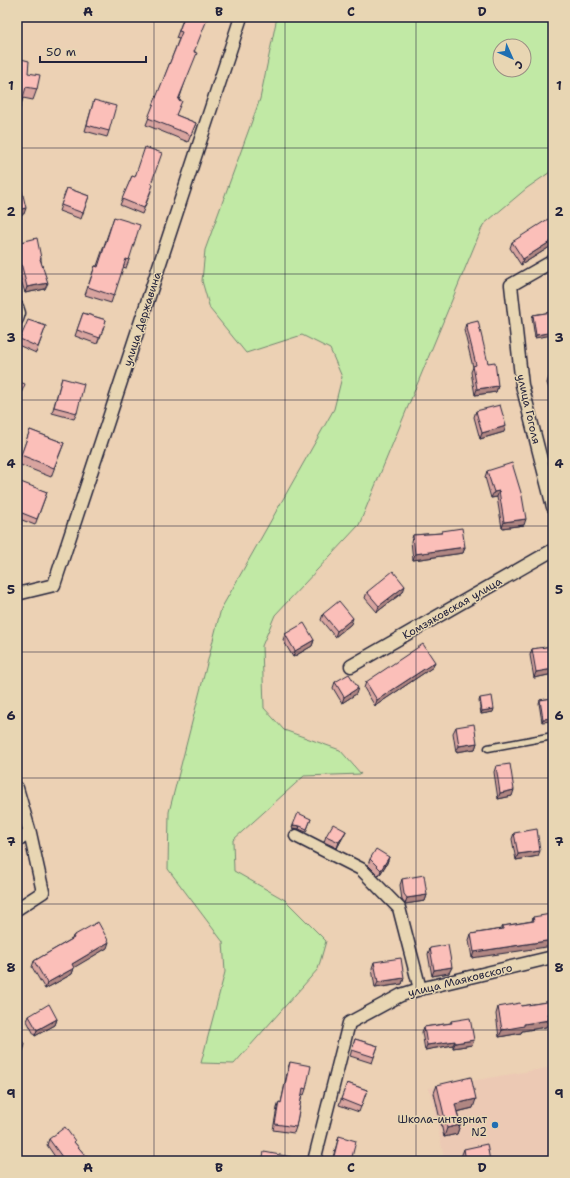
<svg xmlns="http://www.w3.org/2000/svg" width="570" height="1178" viewBox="0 0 570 1178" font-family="'Shantell Sans',sans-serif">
<rect width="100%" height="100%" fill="#ecd1b4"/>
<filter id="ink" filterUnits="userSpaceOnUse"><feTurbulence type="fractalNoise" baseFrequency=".025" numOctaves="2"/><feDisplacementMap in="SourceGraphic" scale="8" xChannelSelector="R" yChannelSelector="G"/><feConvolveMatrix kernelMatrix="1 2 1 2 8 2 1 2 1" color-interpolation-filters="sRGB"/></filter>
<g filter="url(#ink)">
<!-- built -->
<path fill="#ecc9b4" d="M553 1067V1161H445L429 1088Z"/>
<!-- green -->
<path fill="#c1e9a5" stroke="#728670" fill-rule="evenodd" d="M277 17H553V170L527 188 483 225 359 525 275 615 262 646 264 708 284 730 340 750 361 774 304 776 233 840 234 871 285 900 326 941 318 969 234 1064 201 1063 225 972 223 942 168 869 169 812 221 609 334 409 342 377 330 349 302 335 246 353 210 309 202 281 205 250 260 99ZM500 46H524V70H500Z"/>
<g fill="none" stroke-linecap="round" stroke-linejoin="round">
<defs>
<path id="service" d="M488 748 553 736"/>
<path id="minor" d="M553 261 511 285 522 385 553 507
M17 307 19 313 17 319
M17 594 54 585 241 17
M351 666 553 550
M17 788 30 833 43 892 17 909
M296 836 361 869 399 908 420 989
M17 841 30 833
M314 1161 349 1023 401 995 420 989 553 957"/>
</defs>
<!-- service casing -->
<use href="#service" stroke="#22223b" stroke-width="9"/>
<!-- minor casing -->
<use href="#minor" stroke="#22223b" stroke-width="15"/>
<!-- service -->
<use href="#service" stroke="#e8d6b3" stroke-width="6"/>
<!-- minor -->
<use href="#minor" stroke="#e8d6b3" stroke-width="12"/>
</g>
<!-- wall -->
<path fill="#d8a49f" stroke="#22223b" d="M184 17 195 52 179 100 176 115 196 123 188 142 146 125 179 39 176 38Z
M17 58 28 73 37 89 33 100 23 98 17 117Z
M94 100 109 131 107 137 85 131Z
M132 176 151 191 142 214 120 205Z
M67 188 89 196 81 219 59 211Z
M114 217 129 260 126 268 123 267 111 303 85 295 95 266H97Z
M553 227V245L521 265 510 248 512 242Z
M17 243 41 258V260L45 289 25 293 18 269 17 270Z
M552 312 535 338 532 318 533 315Z
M83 313 106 320 97 344 75 336Z
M466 324 488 363 498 386 496 392 475 395 471 372 473 367 464 330Z
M46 326 36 353 18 345 20 339Z
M553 375V397H552L547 383 549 377Z
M62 378 77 413 74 419 52 413Z
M476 411 504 432 480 439 474 417Z
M30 430 64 443 51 477 18 464Z
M487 471 524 525 502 528 497 497 491 498 485 477Z
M17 483 47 492 35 525 17 518Z
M442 531 465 547 463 553 413 560 411 541 413 535 441 533Z
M367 592H403L377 612 365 598Z
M323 614 351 624 335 637 321 620Z
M285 634 314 640 312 646 293 657 283 640Z
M553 646V674L534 678 530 655 532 649Z
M433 667 375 706 364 688 366 682Z
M335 682 356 694 342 703 333 688Z
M480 698 493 712 481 714 479 701Z
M553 698 542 722 539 703 540 700Z
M456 727 477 743 475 749 456 752 453 733Z
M496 766 512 796 498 799 494 772Z
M311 819 306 832 299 829 292 828Z
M346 831 343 837 337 848 324 842 326 836Z
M514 833 538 856 516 860 512 839Z
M389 857 387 863 379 876 368 865 370 859Z
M402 879 427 895 425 901 405 904 402 900 400 885Z
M533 917 553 925 472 958 469 940 471 934 501 929 503 926 532 921Z
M73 936 107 948 74 967V968L72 974 45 989 32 967 34 961 72 939Z
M430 948 452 967 449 973 432 976 428 954Z
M374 962 404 978 402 984 375 988 372 968Z
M553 1001V1019L549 1020 546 1027 522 1031 521 1033 499 1037 496 1014 498 1007 521 1006Z
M29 1016 57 1019 55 1025 35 1036 27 1021Z
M451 1021 474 1040 472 1045 453 1048V1045L425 1050 422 1032 424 1027 451 1023Z
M355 1039 378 1046 372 1063 350 1056Z
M290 1062 306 1089 304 1095 302 1094 296 1127 294 1133 273 1130 277 1108 279 1102 281 1103 288 1068Z
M347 1083 367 1090 359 1112 339 1105Z
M437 1085 473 1108 457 1112 460 1125 457 1134 444 1137 434 1093Z
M339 1136 351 1161H332Z
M49 1139 74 1142 90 1161H58L47 1145Z
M464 1149 490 1161H462L461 1157Z"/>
<!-- shaded-wall -->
<path fill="#b08682" stroke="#22223b" d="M26 208 24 214 17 215V210Z
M553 240V245L521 265 523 259Z
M21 263 18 269 17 270 19 264Z
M48 283 45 289 25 293 27 287Z
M553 332V335L535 338 536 335Z
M498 386 496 392 475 395 477 389Z
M506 426 504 432 480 439 482 433Z
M499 491 497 497 491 498 494 492Z
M526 519 524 525 502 528 504 522Z
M465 547 463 553 413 560 415 554Z
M405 586 403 592 377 612 379 606Z
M353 618 351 624 335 637 337 631Z
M314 640 312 646 293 657 295 651Z
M435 662 433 667 375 706 377 700Z
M553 669V674L534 678 536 672Z
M358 688 356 694 342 703 344 697Z
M494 709 493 712 481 714 482 711Z
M553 718V721L542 722 543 719Z
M477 743 475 749 456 752 459 746Z
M514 790 512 796 498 799 500 793Z
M293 825 300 826 299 829 292 828Z
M346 831 343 837 337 848 339 842Z
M540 851 538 856 516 860 518 854Z
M389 857 387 863 379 876 381 870Z
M427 895 425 901 405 904 407 898Z
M553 940V946L472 958 474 952Z
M109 942 107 948 70 970 72 964Z
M452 967 449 973 432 976 434 970Z
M74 968 72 974 45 989 47 983Z
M404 978 402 984 375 988 378 982Z
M553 1013V1019L545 1021 547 1014Z
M57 1019 55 1025 35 1036 37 1030Z
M549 1020 546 1027 522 1031 521 1033 499 1037 502 1030 524 1024Z
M474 1040 472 1045 453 1048 455 1043Z
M455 1041 453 1045 425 1050 427 1045Z
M25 1045 23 1051 17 1055V1051Z
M476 1099 473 1108 452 1113 455 1104Z
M460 1125 457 1134 444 1137 447 1128Z"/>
<!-- building -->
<path fill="#fbbfb9" stroke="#22223b" d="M184 17H208L194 52 197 53 178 100 182 101 176 115 196 123 191 135 148 118 182 32 179 31Z
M17 58 29 61 28 73 40 75 37 89 26 87 20 108 17 107Z
M94 100 116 106 109 131 87 125Z
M145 147 162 153 151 184 153 185 144 208 122 199 132 176 135 177Z
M67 188 89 196 83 213 61 205Z
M22 191 26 208 17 210V192Z
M114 217 140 225 129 260 126 259 114 296 88 287 95 266 98 267Z
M548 219 553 227V240L523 259 512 242Z
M37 238 41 258 40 259 48 283 27 287 21 263 19 264 17 257V243Z
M552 312 553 317V332L536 335 533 315Z
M83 313 106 320 100 338 77 330Z
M28 320 46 326 38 347 20 339Z
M478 321 488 363 495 362 498 386 477 389 473 366 476 365 466 324Z
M553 375V388L549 377Z
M62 378 84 384 77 413 54 407Z
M17 381 25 384 17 403Z
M500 405 506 426 482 433 476 411Z
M30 430 64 443 54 468 21 455Z
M512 463 522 496 526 519 504 522 499 491 494 492 487 471Z
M18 481 47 492 37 519 17 511V483Z
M462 528 465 547 415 554 413 535 442 533V531Z
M393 571 405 586 379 606 367 592Z
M339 601 353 618 337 631 323 614Z
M304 623 314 640 295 651 285 634Z
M423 644 435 662 377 700 366 682Z
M553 646V669L536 672 532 649Z
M349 674 358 688 344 697 335 682Z
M492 696 494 709 482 711 480 698Z
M553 698V718L543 719 540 700Z
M474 724 477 743 459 746 456 727Z
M510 764 514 790 500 793 496 766Z
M298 813 311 819 307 829 300 826 293 825Z
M333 824 346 831 339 842 326 836Z
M537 829 540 851 518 854 514 833Z
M376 849 389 857 381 870 370 859Z
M424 875 427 895 407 898 404 894 402 879Z
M551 914 553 925V940L474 952 471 934 503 929V926L534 921 533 917Z
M98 922 109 942 72 964 74 968 47 983 34 961 74 938 73 936Z
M448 945 452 967 434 970 430 948Z
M401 958 404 978 378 982 374 962Z
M553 1001V1013L547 1014 549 1020 524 1024V1026L502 1030 498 1007 520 1003 521 1006Z
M49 1004 57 1019 37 1030 29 1016Z
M470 1018 474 1040 455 1043V1041L427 1045 424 1027 452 1023 451 1021Z
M17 1034 25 1045 17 1051Z
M355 1039 378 1046 374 1057 352 1050Z
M290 1062 311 1066 306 1089 303 1088 296 1127 275 1124 279 1102 281 1103Z
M471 1077 476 1099 455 1104 460 1125 447 1128 437 1085Z
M347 1083 367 1090 361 1107 341 1099Z
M65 1127 75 1141 74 1142 90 1161H65L49 1139Z
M339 1136 356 1141 351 1161H338L333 1160Z
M487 1144 490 1161H466L464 1149Z
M264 1152 291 1157 290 1161H262Z"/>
</g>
<!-- grid -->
<path fill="none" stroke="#22223b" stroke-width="1" stroke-opacity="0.55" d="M154 17V1161M285 17V1161M416 17V1161M17 148H553M17 274H553M17 400H553M17 526H553M17 652H553M17 778H553M17 904H553M17 1030H553"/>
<!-- markers -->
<circle fill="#1f6fb2" stroke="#e8d6b3" stroke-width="1.5" cx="495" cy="1125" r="4"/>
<g text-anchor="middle" stroke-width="3" stroke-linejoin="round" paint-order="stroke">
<!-- street labels -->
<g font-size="11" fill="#22223b" stroke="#e8d6b3">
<text transform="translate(142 319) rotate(-72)" y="4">улица Державина</text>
<text transform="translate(529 409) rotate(77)" y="4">улица Гоголя</text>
<text transform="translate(452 608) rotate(-30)" y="4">Комзяковская улица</text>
<text transform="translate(460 980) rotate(-14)" y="4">улица Маяковского</text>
</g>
<!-- poi labels -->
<g font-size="11" fill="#22223b" stroke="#e8d6b3" text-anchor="end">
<text x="487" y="1123">Школа-интернат<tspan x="487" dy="13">N2</tspan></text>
</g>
</g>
<!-- margin -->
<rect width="570" height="1178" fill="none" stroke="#e8d6b3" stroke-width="44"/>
<!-- north arrow -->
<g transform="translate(512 58) rotate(135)"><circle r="19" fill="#e8d6b3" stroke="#998e83"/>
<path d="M0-3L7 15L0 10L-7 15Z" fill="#1f6fb2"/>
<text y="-6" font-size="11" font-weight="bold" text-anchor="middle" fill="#22223b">С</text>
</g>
<!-- scale -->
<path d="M40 56v6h106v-6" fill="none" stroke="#22223b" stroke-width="2"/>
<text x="46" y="56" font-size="12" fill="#22223b" stroke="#e8d6b3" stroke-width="3" paint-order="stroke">50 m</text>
<rect x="22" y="22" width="526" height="1134" fill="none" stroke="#22223b" stroke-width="1.5"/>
<g font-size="13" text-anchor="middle" font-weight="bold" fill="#22223b">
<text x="88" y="16">A</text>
<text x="219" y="16">B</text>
<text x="351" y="16">C</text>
<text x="482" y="16">D</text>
<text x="11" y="90">1</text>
<text x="559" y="90">1</text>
<text x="11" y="216">2</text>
<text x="559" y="216">2</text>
<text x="11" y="342">3</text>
<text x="559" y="342">3</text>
<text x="11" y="468">4</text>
<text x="559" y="468">4</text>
<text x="11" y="594">5</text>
<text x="559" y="594">5</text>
<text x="11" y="720">6</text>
<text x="559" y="720">6</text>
<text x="11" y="846">7</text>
<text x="559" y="846">7</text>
<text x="11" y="972">8</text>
<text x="559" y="972">8</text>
<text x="11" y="1098">9</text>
<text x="559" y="1098">9</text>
<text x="88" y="1172">A</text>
<text x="219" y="1172">B</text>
<text x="351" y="1172">C</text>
<text x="482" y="1172">D</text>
</g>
</svg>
